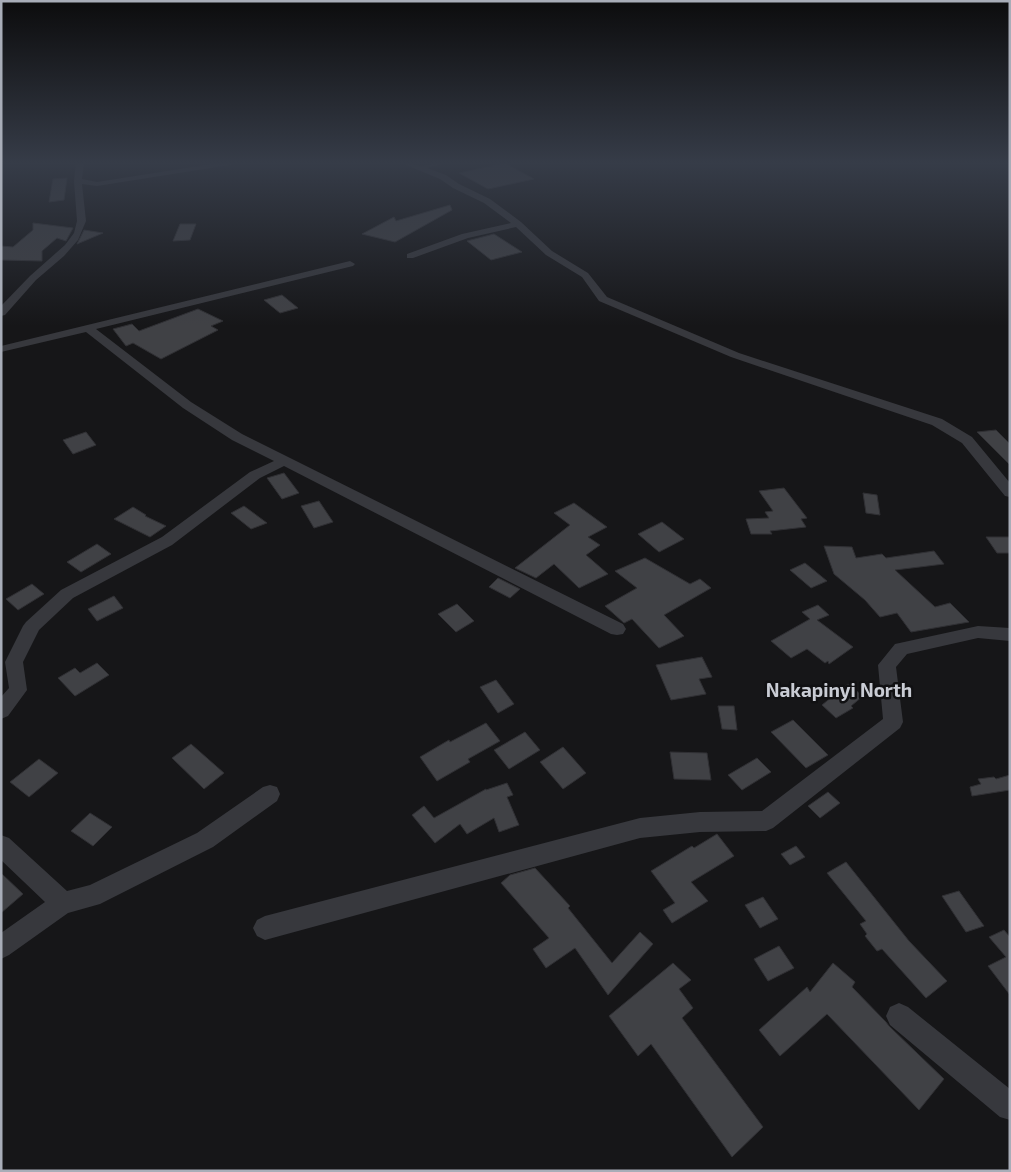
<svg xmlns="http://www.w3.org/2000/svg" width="1011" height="1172" viewBox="0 0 1011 1172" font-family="'Exo 2',sans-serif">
<rect width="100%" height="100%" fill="#161618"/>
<!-- building -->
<path fill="#404145" stroke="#303034" d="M505 163 534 179 488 189 459 173Z
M67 178 64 200 49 202 53 179Z
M450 205 452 210 395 242 362 234 394 217 396 221Z
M33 223 73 228 66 241 57 238 42 251V261L1 260V246L13 247 33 230Z
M180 224H196L190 240 173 241Z
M84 230 103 233 77 244Z
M494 234 522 252 491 260 467 241Z
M282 295 298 308 280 313 264 300Z
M198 309 223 321 211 326 218 330 161 359 133 343 126 346 113 329 132 324 139 331Z
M996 430 1010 444V465L977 432Z
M86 432 96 445 73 454 63 440Z
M284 473 299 493 282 499 267 478Z
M784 488 807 518 801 519 806 527 770 531 772 534H751L746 519 769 518 765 512 773 511 759 491Z
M863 493 877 495 880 515 866 513Z
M319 501 333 522 314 528 301 506Z
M574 503 607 527 588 537 600 545 586 555 608 574 579 588 554 564 536 578 515 568 570 525 554 513Z
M244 506 267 523 251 529 231 513Z
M133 507 146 515 145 516 166 526 150 537 114 519Z
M662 522 684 539 659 552 638 534Z
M986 537H1010V553H997Z
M97 544 111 554 81 572 67 562Z
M824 546 852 547 856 558 882 554 886 558 934 551 944 564 895 570 935 607 950 603 969 622 911 632 897 613 880 617 865 600 834 574Z
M645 558 690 584 700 579 711 588 664 615 684 636 659 648 632 619 624 623 605 606 637 588 615 571Z
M805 563 827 581 811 588 790 570Z
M498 578 520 589 510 598 489 587Z
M32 584 44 594 18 610 6 599Z
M114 596 123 608 97 621 88 609Z
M457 604 474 621 456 632 438 614Z
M818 605 829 615 817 620 853 647 829 664 828 661 825 663 807 649 791 658 771 641 810 619 802 612Z
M702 657 712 677 699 679 706 694 671 700 656 665Z
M97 663 109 675 75 696 58 678 75 668 80 673Z
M496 680 514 704 498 713 480 687Z
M848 684 863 696 851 706 853 708 836 718 822 705Z
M718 706H734L737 730 722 729Z
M793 720 828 755 806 768 771 732Z
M486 723 500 741 468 759 470 762 437 781 420 757 449 740 450 742Z
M525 732 540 750 509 769 494 750Z
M191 744 224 773 204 789 172 758Z
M563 747 586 773 563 789 540 762Z
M670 752 707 753 711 780 674 779Z
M757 758 771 772 742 790 728 775Z
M39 759 58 773 29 797 10 782Z
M1010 775V790L972 796 970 787 981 784 978 779 994 777 996 779Z
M507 783 513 795 507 797 519 825 499 832 494 818 467 834 460 824 435 843 412 815 424 806 434 818 486 789V790Z
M828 792 840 803 820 818 808 806Z
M90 813 112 827 93 846 71 831Z
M717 834 734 856 691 882 708 901 672 923 663 910 675 903 651 871 692 846 694 848Z
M796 846 805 857 790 865 781 854Z
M846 862 909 941 947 981 926 998 882 949 877 951 865 936 867 934 860 924 866 921 827 873Z
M535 868 570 906 568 908 612 963 640 932 653 944 608 995 575 948 546 968 533 949 549 938 501 883 510 875Z
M1 873 23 894 1 913Z
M959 891 984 926 966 932 942 896Z
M763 897 778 919 760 928 745 905Z
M1004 930 1010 937V995L988 966 1006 957 989 937Z
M779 946 794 968 768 981 754 959Z
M673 963 691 980 679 989 693 1008 682 1018 763 1127 732 1157 651 1044 638 1056 609 1016Z
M833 963 855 982 852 987 886 1022 889 1026 944 1079 919 1110 827 1014 780 1056 759 1030 807 987 810 992Z"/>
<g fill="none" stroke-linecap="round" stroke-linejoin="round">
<!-- minor -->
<path fill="#37383d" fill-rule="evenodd" d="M76 162H84L82 179 97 182 224 162H240L236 164 97 186 82 184 86 221 78 240 64 256 36 280 5 315 1 316V306L30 276 65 245 74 233 77 221 74 181Z
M399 162C407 162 412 165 420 166 427 166 439 162 449 162L427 168 446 175 459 184 490 199 521 222 552 251 588 273 607 297 739 353 942 419 972 437 1010 483V497L1005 496 962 443 932 425 731 357 599 301 582 277 546 255 516 227 468 238 413 258H407V254L462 234 511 223 484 203 453 188 440 179Z
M350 261 355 264 353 266 96 329 191 402 242 434 623 624 626 629 623 634 617 635 611 634 284 466 260 478 172 545 73 598 39 630 23 662 27 690 8 716 1 719V697L9 688 5 662 23 626 26 622 61 590 162 537 250 472 274 461 232 440 183 408 86 332 1 352V346Z
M978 626 1010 628V641L978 638 907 654 896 667 903 722 900 728 773 828 766 831 700 832 640 838 265 940 257 936 253 928 257 920 265 916 640 818 700 812 762 811 883 719 878 665 895 644Z
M270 785 277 787 280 794 277 801 213 847 100 904 68 913 9 955 1 959V933L45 902 1 860V835L9 838 67 891 90 885 197 833 263 787Z
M899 1003 908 1007 1010 1089V1120L1000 1117 890 1025 886 1016 890 1007Z"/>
</g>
<!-- sky -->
<linearGradient id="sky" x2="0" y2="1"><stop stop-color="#0c0c0d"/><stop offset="0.5" stop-color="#363c48"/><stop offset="1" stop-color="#363c48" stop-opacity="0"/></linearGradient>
<rect width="1011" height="326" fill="url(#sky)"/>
<g text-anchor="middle" stroke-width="5" stroke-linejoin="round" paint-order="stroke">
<!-- quarter labels -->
<g font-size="19" font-weight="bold" fill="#c9ccd4" stroke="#111113">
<text x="839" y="697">Nakapinyi North</text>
</g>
</g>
<!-- border -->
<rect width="1011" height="1172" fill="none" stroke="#a8adb8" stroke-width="5"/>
</svg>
